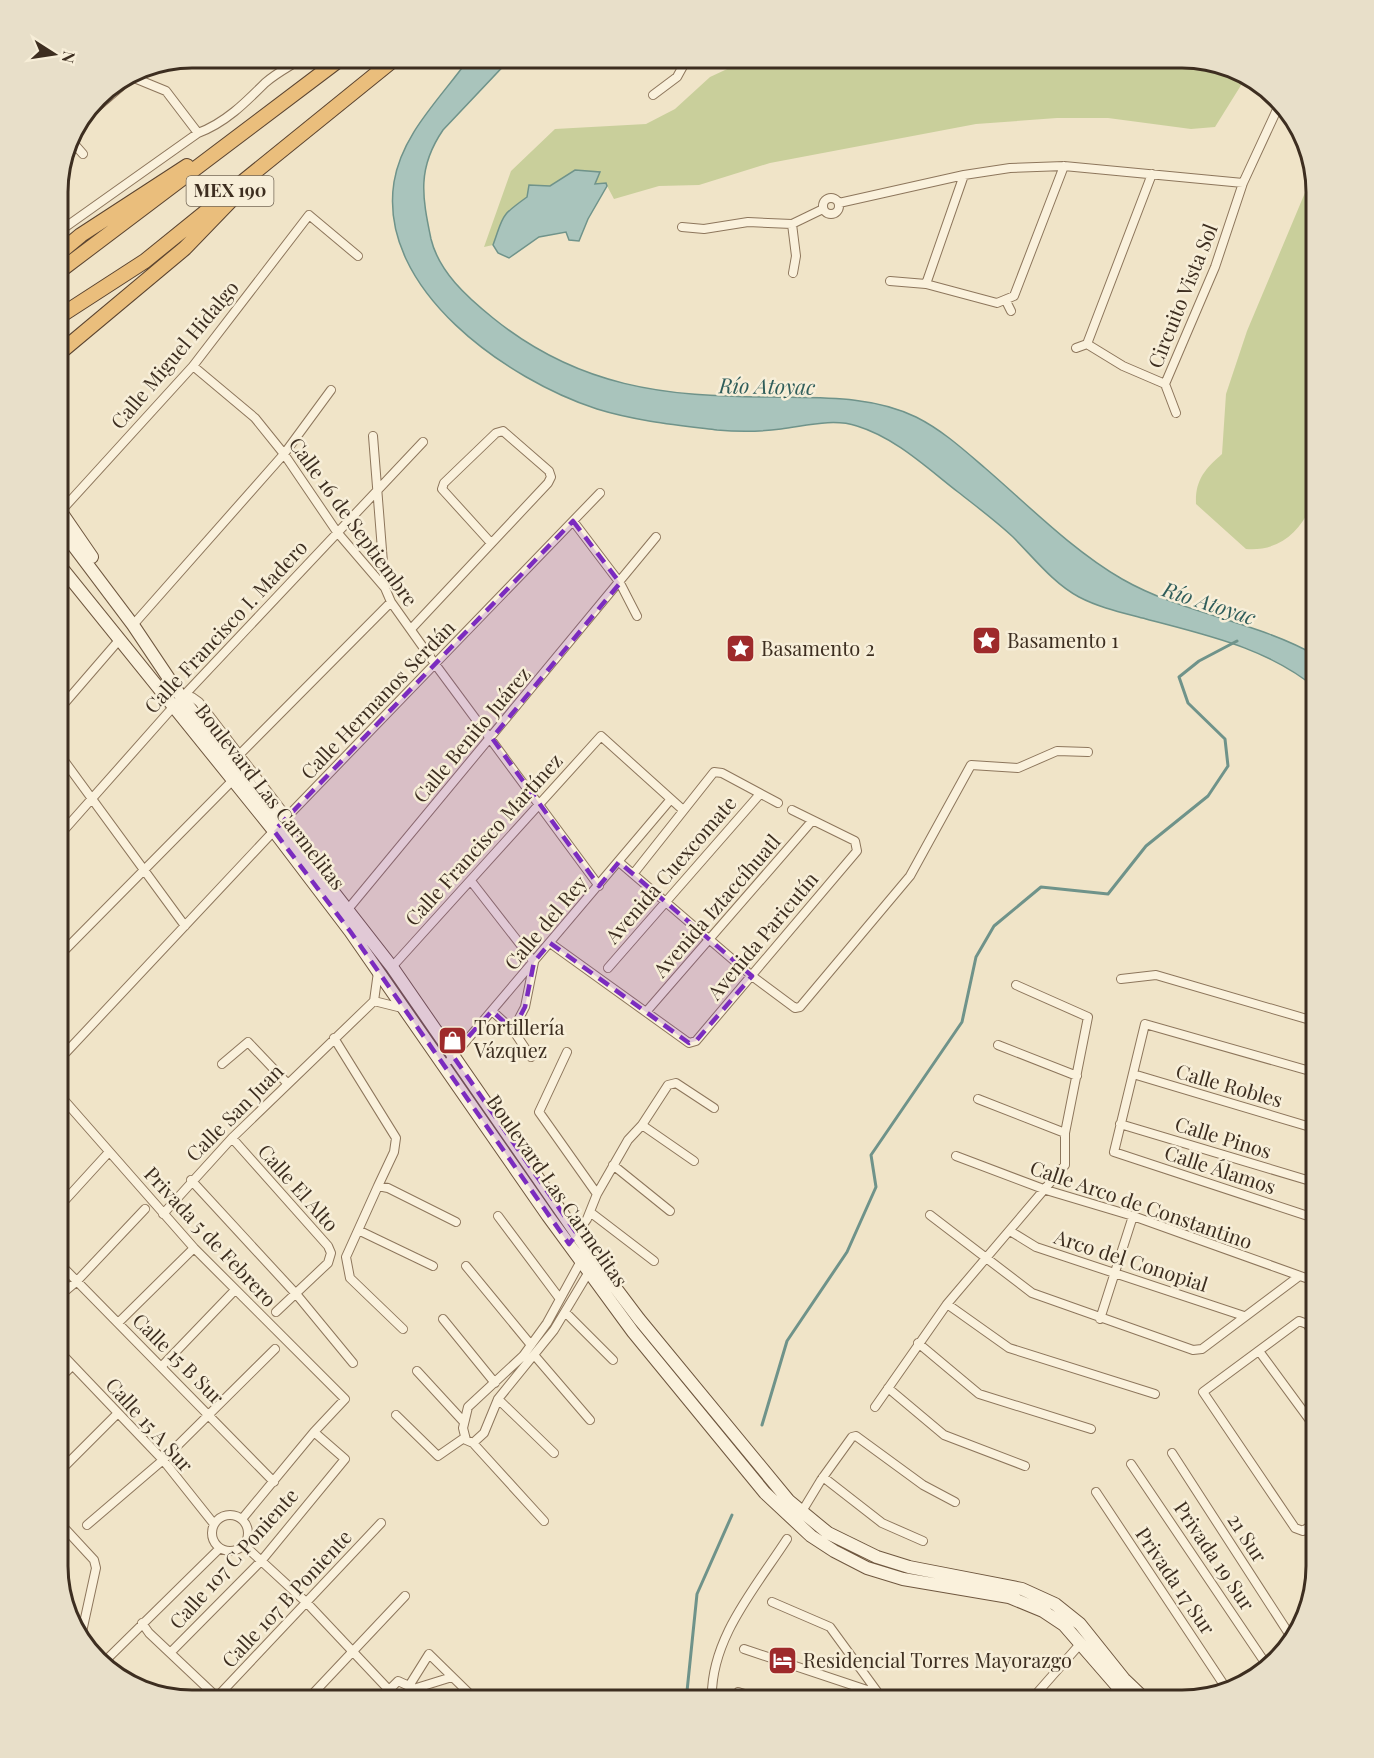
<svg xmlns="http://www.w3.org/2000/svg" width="1374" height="1758" viewBox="0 0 1374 1758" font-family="'Playfair Display',serif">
<rect width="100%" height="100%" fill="#f0e4c8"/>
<!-- green -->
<path fill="#c9cf9b" d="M753 57H1191L1248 74 1215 127 1191 129 1108 118H1057L976 124 770 163 699 185 659 186 614 199 606 184H595L600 172 575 170 550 186 529 185 527 197C500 216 504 216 493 245L484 247 511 171 555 129 646 124 675 109 710 77Z
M1312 176 1317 191V488C1308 524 1285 552 1246 549L1196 504C1195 480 1205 469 1222 454L1226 394 1247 331Z"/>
<!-- water -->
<path fill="#a9c4bc" stroke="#6f938a" stroke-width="1.5" d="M470 57H512L443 130C417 168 422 196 431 239 439 272 467 297 493 318 578 387 665 397 771 397 819 398 871 395 916 417 942 430 963 449 985 468 1028 505 1072 550 1122 579 1183 614 1256 621 1317 656V689C1268 648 1206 635 1146 619 1124 613 1100 608 1079 597 1054 584 1033 557 1013 537 996 521 977 507 958 492 927 468 896 438 857 426 833 418 805 426 781 429 759 432 738 432 717 430 676 425 636 421 597 409 508 380 377 290 394 182 402 133 442 97 470 57Z
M575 170 600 172 595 184 606 183 607 186 588 219 579 241 569 240 566 232 539 237 509 258 498 253 493 245C504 215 499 217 527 197L529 185 550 186Z"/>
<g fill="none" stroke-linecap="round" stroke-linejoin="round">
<!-- stream -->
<path stroke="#6f938a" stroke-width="3" d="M762 1425 787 1341 847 1252 876 1187 871 1155 962 1022 976 957 994 926 1041 887 1108 894 1146 846 1208 796 1228 766 1225 739 1188 703 1179 677 1199 661 1237 641
M686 1701 697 1594 732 1515"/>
<defs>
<path id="minor" d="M127 75 166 91 198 133
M653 95 677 77 688 57
M97 107 132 77
M69 138 83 154
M823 206a8 8 0 1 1 16 0a8 8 0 1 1-16 0Z
M839 203 964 175 1010 168 1064 166 1243 183
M792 224 796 256 793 273
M682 227 704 229 748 222 792 224 823 209
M57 233 198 133C225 123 245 103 265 83 276 73 292 65 304 57
M890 281 926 284 997 303 1014 296 1064 166
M926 284 964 175
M1006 301 1011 311
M1087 344 1152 174
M1087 344 1123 366 1165 384
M1076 348 1087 344
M193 366 255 418 284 454 337 532 385 588 391 602 435 664 599 886
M1165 384 1215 267 1243 183 1280 103
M1165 384 1176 413
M373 436 385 588
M61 511 193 366 309 215 358 256
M573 521 620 583 637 616
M133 625 284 454 331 390
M411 629 548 483 551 477 549 471 503 431 496 433 444 483 442 489 491 543
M182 698 192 697 199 702 284 813 283 820
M57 712 120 639
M57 751 185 926
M240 754 391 602
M57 838 174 706 423 442
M619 862 752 976 795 1008 800 1007 910 876 971 765 1018 768 1057 751 1088 752
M634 873 714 772 722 773 778 803
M471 881 534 962 525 1007 513 1030
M349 908 656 537
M550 943 689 1043 696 1041 857 851 855 841 792 810
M57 958 233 780
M392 967 601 736 682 809
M608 968 760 794
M378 972 374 1001 402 1008
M1121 979 1156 975 1317 1022
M492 1011 513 1030 531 1057
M646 1012 812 821
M334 1038 396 1138 394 1152 378 1186
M998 1045 1077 1076
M567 1052 539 1112 597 1194
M450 1060 671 799
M57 1062 286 818 600 493
M222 1064 248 1042 287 1083
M1133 1074 1317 1129
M57 1092 194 1248 345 1399 314 1432 242 1519
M978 1099 1065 1133
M1120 1124 1317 1183
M642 1125 694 1161
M232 1138 328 1246 331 1253 328 1263 276 1312
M956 1156 1046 1190 1133 1216 1317 1282
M613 1165 670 1211
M191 1180 297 1295 353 1363
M57 1209 109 1152
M590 1212 654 1261
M163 1214 232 1138 374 1001
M930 1215 1032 1293 1193 1350 1202 1349 1298 1277
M498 1216 560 1299
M1317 1219 1114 1152 1145 1024 1317 1073
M360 1231 433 1266
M1010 1231 1036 1247 1244 1316
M575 1236 587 1219 597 1194 628 1140 642 1125 668 1085 676 1083 714 1108
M582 1259 547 1323 523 1356 468 1407 463 1428 466 1440 473 1443 484 1433 498 1399 554 1330 590 1270
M57 1261 274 1482
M466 1266 531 1345
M57 1298 76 1282 145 1209
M947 1304 1009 1348 1155 1394
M565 1312 613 1360
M443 1319 495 1383
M1100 1319 1133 1216
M118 1323 194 1248
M403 1329 350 1278 346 1257 378 1186 388 1188 456 1222
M918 1343 979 1394 1091 1429
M57 1349 163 1460 214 1524
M1259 1351 1317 1430
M535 1356 590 1420
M161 1367 235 1290
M417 1371 463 1421
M57 1381 72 1366
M888 1388 944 1435 1025 1466
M498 1399 554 1453
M875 1407 947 1304 1065 1165V1133L1088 1017 1016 985
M396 1415 438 1456 464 1438
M473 1443 544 1521
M1172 1453 1293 1640
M1131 1464 1268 1667
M57 1474 118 1413
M823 1477 882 1523 923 1541
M1096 1492 1226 1688
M801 1513 821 1480 852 1437 856 1436 923 1485 955 1502
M212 1533a18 18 0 1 1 36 0a18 18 0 1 1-36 0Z
M57 1520 94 1560 96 1568 80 1641
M1317 1521 1303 1531 1295 1528 1203 1392 1299 1321 1307 1324 1317 1339
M87 1525 163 1460 275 1349
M244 1545 307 1603 389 1690
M772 1602 830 1627 884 1701
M142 1623 149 1633 221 1701
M744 1649 879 1694
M170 1653 262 1560 345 1459 314 1432
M103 1663 220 1548
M409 1686 429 1654 477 1701
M410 1690 452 1677
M217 1697 381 1523
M306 1701 405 1596
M393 1701 389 1690 398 1681 409 1686 410 1694 406 1701
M712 1701C709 1640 756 1587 787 1539
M731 1701 738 1692 767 1701
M1030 1701 1081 1643"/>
<path id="secondary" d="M57 506 92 557
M57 524 133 625 182 698 392 967 596 1262 639 1319 789 1501 828 1533 877 1557 909 1567 1022 1589 1055 1604 1080 1624 1124 1679 1147 1701
M57 562 274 831 350 931 548 1216 633 1332 765 1493 811 1536 834 1551 867 1568 903 1579 1009 1597 1043 1611 1064 1625 1130 1701"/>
<path id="trunk" d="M57 255 81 235 187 166
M57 273 343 57
M57 318 145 261 397 57
M57 355 185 248 241 190"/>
</defs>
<!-- minor casing -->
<use href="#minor" stroke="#8d765c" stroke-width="10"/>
<!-- secondary casing -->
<use href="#secondary" stroke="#6f573f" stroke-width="14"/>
<!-- trunk casing -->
<use href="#trunk" stroke="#5b4430" stroke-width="16"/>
<!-- minor -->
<use href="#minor" stroke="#faf1dc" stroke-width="8"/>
<!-- secondary -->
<use href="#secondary" stroke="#faf1dc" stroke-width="12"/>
<!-- trunk -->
<use href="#trunk" stroke="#eabe7c" stroke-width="14"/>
</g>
<!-- marked area -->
<path fill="#7b2cbf" fill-opacity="0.2" stroke="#7b2cbf" stroke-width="4.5" stroke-dasharray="12 8" stroke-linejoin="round" d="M573 521 620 583 492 738 599 886 619 862 752 976 696 1041 689 1043 550 943 534 962 525 1007 513 1030 492 1011 459 1047 453 1056 577 1234 569 1244 350 931 274 831Z"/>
<!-- icons -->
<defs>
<symbol id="sight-square" viewBox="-11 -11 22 22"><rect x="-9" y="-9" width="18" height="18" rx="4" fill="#9e2a2b" stroke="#f7eed8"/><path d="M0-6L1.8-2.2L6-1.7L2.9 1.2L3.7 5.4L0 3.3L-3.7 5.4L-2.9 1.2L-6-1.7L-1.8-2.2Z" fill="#fff"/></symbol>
<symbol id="shop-square" viewBox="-11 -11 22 22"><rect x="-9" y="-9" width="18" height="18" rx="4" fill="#9e2a2b" stroke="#f7eed8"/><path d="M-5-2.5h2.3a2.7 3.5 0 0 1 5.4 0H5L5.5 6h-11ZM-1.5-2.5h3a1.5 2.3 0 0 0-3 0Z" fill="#fff"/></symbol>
<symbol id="hotel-square" viewBox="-11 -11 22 22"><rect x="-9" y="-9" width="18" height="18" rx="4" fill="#9e2a2b" stroke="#f7eed8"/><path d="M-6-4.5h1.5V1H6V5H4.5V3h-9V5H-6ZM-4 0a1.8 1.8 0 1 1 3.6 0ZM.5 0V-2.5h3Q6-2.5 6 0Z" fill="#fff"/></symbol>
</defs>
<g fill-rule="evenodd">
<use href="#sight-square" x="970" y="624" width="33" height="33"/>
<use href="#sight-square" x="724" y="632" width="33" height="33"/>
<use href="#shop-square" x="436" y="1024" width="33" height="33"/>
<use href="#hotel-square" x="766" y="1644" width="33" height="33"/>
</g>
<g text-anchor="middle" stroke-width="5" stroke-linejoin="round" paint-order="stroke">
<!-- shield labels -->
<rect fill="#f7eed8" stroke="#756857" stroke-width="1.5" x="186.5" y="176" width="87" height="30" rx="4.5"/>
<g font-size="18" font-weight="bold" fill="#3d2e20">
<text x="230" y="197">MEX 190</text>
</g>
<!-- street labels -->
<g font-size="20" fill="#3d2e20" stroke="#f7eed8">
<text transform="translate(1183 296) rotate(-68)" y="7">Circuito Vista Sol</text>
<text transform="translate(175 355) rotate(-50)" y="7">Calle Miguel Hidalgo</text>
<text transform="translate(353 522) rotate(54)" y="7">Calle 16 de Septiembre</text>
<text transform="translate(226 627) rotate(-47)" y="7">Calle Francisco I. Madero</text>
<text transform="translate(378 700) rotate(-46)" y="7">Calle Hermanos Serdán</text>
<text transform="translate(472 735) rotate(-50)" y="7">Calle Benito Juárez</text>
<text transform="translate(270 797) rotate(52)" y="7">Boulevard Las Carmelitas</text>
<text transform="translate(484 840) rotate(-48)" y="7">Calle Francisco Martínez</text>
<text transform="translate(671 870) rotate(-49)" y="7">Avenida Cuexcomate</text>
<text transform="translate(717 906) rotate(-49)" y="7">Avenida Iztaccíhuatl</text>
<text transform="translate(546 923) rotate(-50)" y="7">Calle del Rey</text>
<text transform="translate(763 936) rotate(-50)" y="7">Avenida Paricutín</text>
<text transform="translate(1229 1086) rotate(16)" y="7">Calle Robles</text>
<text transform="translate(235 1113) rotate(-45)" y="7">Calle San Juan</text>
<text transform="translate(1223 1138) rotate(17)" y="7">Calle Pinos</text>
<text transform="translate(1220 1170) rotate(18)" y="7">Calle Álamos</text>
<text transform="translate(298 1188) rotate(48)" y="7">Calle El Alto</text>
<text transform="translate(557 1191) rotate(55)" y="7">Boulevard Las Carmelitas</text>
<text transform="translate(1141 1205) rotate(19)" y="7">Calle Arco de Constantino</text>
<text transform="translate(210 1237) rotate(47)" y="7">Privada 5 de Febrero</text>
<text transform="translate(1131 1261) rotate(18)" y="7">Arco del Conopial</text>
<text transform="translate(178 1359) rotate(45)" y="7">Calle 15 B Sur</text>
<text transform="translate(149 1425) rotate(48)" y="7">Calle 15 A Sur</text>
<text transform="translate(1247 1538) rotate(57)" y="7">21 Sur</text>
<text transform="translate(1214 1556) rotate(56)" y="7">Privada 19 Sur</text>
<text transform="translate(234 1559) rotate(-48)" y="7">Calle 107 C Poniente</text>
<text transform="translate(1175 1581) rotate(56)" y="7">Privada 17 Sur</text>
<text transform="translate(287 1599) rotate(-47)" y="7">Calle 107 B Poniente</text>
</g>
<!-- poi labels -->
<g font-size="20" fill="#3d2e20" stroke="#f7eed8" text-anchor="start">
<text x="1007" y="648">Basamento 1</text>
<text x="761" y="656">Basamento 2</text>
<text x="474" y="1035">Tortillería<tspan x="474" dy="23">Vázquez</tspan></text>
<text x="803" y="1668">Residencial Torres Mayorazgo</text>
</g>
<!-- water labels -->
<g font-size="21" font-style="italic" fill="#2f5d5a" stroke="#f7eed8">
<text transform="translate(767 387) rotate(1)" y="7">Río Atoyac</text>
<text transform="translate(1209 604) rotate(18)" y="7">Río Atoyac</text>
</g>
</g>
<!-- crop -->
<path d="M0 0H1374V1758H0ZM192 68H1182A124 124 0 0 1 1306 192V1566A124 124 0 0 1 1182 1690H192A124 124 0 0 1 68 1566V192A124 124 0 0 1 192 68Z" fill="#e8dfc9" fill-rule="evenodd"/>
<path fill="none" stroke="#3d2e20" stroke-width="3" d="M192 68H1182A124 124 0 0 1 1306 192V1566A124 124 0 0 1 1182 1690H192A124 124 0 0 1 68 1566V192A124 124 0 0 1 192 68Z"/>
<!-- north arrow -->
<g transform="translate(54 54) rotate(102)" stroke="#f7eed8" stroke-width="4.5" paint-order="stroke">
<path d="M0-4.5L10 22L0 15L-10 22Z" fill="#3d2e20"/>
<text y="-9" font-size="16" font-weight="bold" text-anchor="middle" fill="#3d2e20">N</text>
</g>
</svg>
